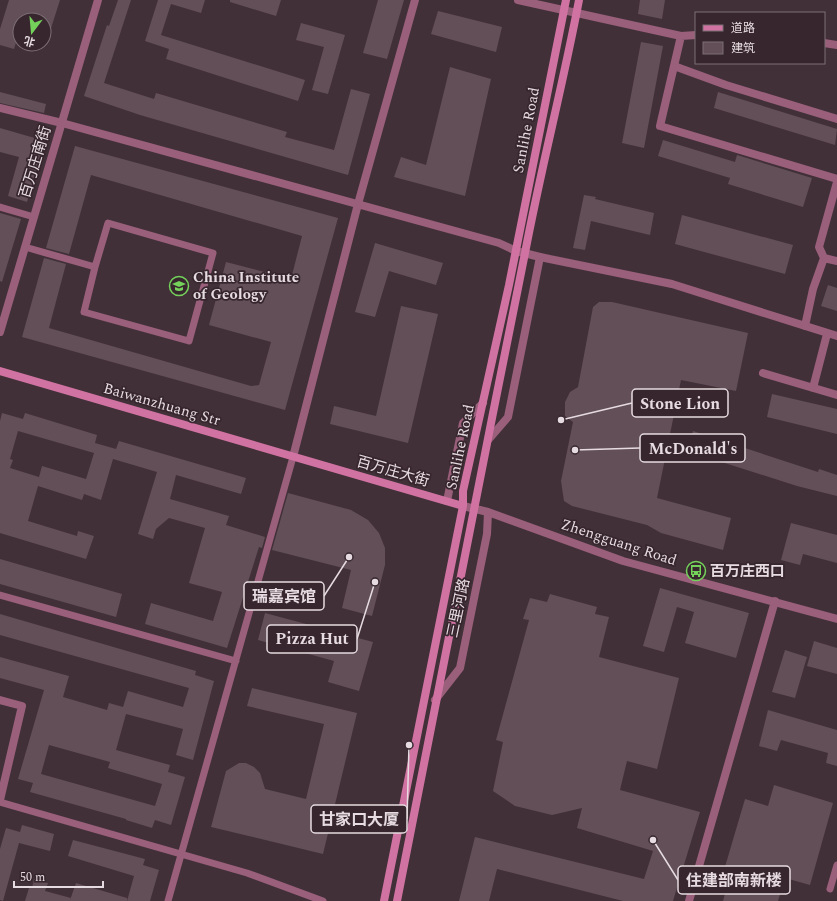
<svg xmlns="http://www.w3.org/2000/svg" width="837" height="901" viewBox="0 0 837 901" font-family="Spectral,'Noto Sans SC',serif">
<rect width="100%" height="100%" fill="#423038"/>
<!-- building -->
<path fill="#624f58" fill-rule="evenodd" d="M9 0H60L46 44H44V20H20V29L14 49 0 45V29Z
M118 0H131L104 83 154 99 156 93 287 132 285 137 334 150 351 89 370 94 348 175 140 115 84 96 107 25 109 26Z
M158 0H205L201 13 171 4 161 35 305 80 298 101 166 59 169 49 145 41Z
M230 0H281L276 16 230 2Z
M378 0H404L387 59 363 53Z
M640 0H665L662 19 638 14Z
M438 11 502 27 496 52 431 34Z
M301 23 345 35 328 94 312 90 324 47 296 40Z
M641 42 663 46 644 148 622 143Z
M450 67 491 79 465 196 394 177 401 157 426 165Z
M0 92 46 104 44 113 0 103Z
M718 92 837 129 835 145 714 108Z
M0 128 45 141 27 202 8 196 19 157 0 152Z
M663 140 735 162 737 155 812 178 803 207 728 184 730 178 658 156Z
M75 146 338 218 285 410 22 337 44 258 66 264 49 328 251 386 259 385 271 342 209 325 226 262 291 279 302 236 91 175 69 254 46 248Z
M584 195 596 197 595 199 654 213 650 235 591 221 585 250 573 248Z
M0 213 21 219 2 282 0 281Z
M682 215 793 245 785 274 675 244Z
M375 243 443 263 436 285 389 271 375 317 355 312Z
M828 285 837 288V311L821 306Z
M599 302H612L748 333 736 391 681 380 657 498 731 518 723 550 661 533 647 525 572 506 564 501 561 481 573 422 565 416V402L570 392 578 387 593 307Z
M401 306 438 314 408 443 330 424 334 406 376 416Z
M772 394 837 409V434L767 417Z
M2 413 23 419 25 413 97 435 95 443 116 449 119 441 246 478 241 494 176 475 170 499 229 516 226 525 265 537 262 548 259 547 227 648 145 624 151 603 213 621 222 592 189 583 205 528 169 518 156 529 153 539 138 534 157 472 113 459 101 500 84 494 82 500 38 486 28 521 77 536 78 531 94 536 86 559 0 533V421ZM18 431 94 453 86 479 42 466 39 477 10 468 13 460 10 459Z
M693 431 818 472 819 469 837 475V496L797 486 687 451Z
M288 493 351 510 368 520 379 533 385 548V565L372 616 342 608 351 570 272 550Z
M791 523 837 535V563L803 554 800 565 781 560Z
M0 559 122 594 116 617 0 584Z
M660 588 749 613 736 658 685 643 694 612 677 607 664 652 643 646Z
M550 594 597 607 595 614 609 617 599 657 679 678 657 769 627 761 620 790 700 812 673 901H623L497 869 489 901H459L475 837 644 879 653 851 577 828 582 808 552 815 515 806 493 791 503 742 496 740 529 620 523 619 530 598 547 602Z
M265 613 373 642 359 691 328 682 334 661 258 640Z
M0 614 196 671 195 675 214 681 193 760 176 755 183 729 126 714 116 750 170 765 168 772 185 777 171 825 155 820 152 828 126 820V819L30 792 33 783 18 779 44 690 0 678V657L69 676 63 697 107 710 109 703 123 707 128 691 183 707 189 688 0 635ZM49 745 110 762 108 768 162 784 155 806 41 774Z
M814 641 837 648V674L807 666Z
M785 650 807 657 795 698 772 692Z
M252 688 357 713 323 854 211 827 226 771 239 763H246L254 767 260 773 265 789 306 799 324 724 247 706Z
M768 710 837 730V766L826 763 828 753 781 740 777 751 759 746Z
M774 785 833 803 810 885 785 878 778 901H723L729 879 722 877 745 799 768 806Z
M22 825 54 834 50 851 19 843 3 901 0 900V849L6 828 20 832Z
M73 840 145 859 143 865 159 870 150 901H127L134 876 68 856Z
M34 879 48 883 45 891 71 898 70 900 76 883 127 898V901H25L29 888H32Z"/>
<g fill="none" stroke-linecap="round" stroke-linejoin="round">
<!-- service -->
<path stroke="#995f7b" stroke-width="7" d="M0 207 34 217
M25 247 95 267 108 223 213 253 189 341 84 312 95 267
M0 595 236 661
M0 802 247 873 323 901
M830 889 837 865
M168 901 293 457"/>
<!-- minor -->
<path stroke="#995f7b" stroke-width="8" d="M518 0 681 36 696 35
M681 36 660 126 837 179
M824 43 837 45
M674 66 726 85 837 119
M0 108 62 123 499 243 516 251 540 257 672 284 837 336
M824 258 837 261
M805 326 813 289 824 258 819 247 837 182
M763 373 837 395
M813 388 827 334
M293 457 358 204 415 0
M0 700 22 706 0 800
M689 901 775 601"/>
<!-- tertiary -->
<path stroke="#995f7b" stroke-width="8" d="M0 332 98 0
M489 439 508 417 540 257
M447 501 463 423 483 403
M463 506 488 512 623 561 837 619
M435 700 460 668 487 534 488 512"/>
<!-- secondary -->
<path stroke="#d073a2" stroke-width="8" d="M0 371 463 506
M384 901 463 506V491L509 285 566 0
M397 901C438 685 482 469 525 253 541 168 563 85 579 0"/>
</g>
<!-- icons -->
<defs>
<symbol id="university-ring" viewBox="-11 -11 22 22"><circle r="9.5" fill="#37262e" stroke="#74d25b" stroke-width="1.5"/><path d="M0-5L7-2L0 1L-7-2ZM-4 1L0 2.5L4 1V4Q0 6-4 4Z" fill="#74d25b"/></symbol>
<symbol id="bus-ring" viewBox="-11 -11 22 22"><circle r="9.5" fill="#37262e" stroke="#74d25b" stroke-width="1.5"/><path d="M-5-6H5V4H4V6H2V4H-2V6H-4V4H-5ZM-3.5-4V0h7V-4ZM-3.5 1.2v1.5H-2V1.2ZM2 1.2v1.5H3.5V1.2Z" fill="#74d25b"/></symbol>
</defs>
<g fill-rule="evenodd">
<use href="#university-ring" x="168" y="275" width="22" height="22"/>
<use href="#bus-ring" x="685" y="560" width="22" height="22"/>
</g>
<g text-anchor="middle" stroke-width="3.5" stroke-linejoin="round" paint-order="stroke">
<!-- street labels -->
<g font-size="15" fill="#e6dbe0" stroke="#37262e">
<text transform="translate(526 130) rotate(-79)" y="5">Sanlihe Road</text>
<text transform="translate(35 162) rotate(-73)" y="5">百万庄南街</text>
<text transform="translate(162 404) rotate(16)" y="5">Baiwanzhuang Str</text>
<text transform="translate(460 447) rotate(-78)" y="5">Sanlihe Road</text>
<text transform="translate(393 471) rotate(16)" y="5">百万庄大街</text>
<text transform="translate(619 542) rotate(18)" y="5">Zhengguang Road</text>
<text transform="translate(458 608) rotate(-78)" y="5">三里河路</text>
</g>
<!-- poi labels -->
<g font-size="15" font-weight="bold" fill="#e6dbe0" stroke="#37262e" text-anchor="start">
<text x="193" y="282">China Institute<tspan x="193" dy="17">of Geology</tspan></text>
<text x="710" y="576">百万庄西口</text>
</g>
</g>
<!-- callouts -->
<path fill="none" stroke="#e6dbe0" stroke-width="1.5" d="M561 420L632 403M575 450L640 448M349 557L324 596M375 582L357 639M409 745L407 819M653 840L678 880"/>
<g fill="#e6dbe0" stroke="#37262e" stroke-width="1.5">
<circle cx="561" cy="420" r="4"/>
<circle cx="575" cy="450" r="4"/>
<circle cx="349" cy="557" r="4"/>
<circle cx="375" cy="582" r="4"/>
<circle cx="409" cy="745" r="4"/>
<circle cx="653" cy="840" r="4"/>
</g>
<g fill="#37262e" stroke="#e6dbe0" stroke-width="1.5">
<rect x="632" y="389" width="96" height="28" rx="4"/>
<rect x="640" y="434" width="105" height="28" rx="4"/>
<rect x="244" y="582" width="80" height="28" rx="4"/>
<rect x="267" y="625" width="90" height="28" rx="4"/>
<rect x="311" y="805" width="96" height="28" rx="4"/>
<rect x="678" y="866" width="112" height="28" rx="4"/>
</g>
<g font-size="16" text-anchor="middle" font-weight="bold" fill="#e6dbe0">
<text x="680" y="409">Stone Lion</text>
<text x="693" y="454">McDonald's</text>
<text x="284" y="602">瑞嘉宾馆</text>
<text x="312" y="644">Pizza Hut</text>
<text x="359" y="825">甘家口大厦</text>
<text x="734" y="886">住建部南新楼</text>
</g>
<!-- legend -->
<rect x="695" y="12" width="130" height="52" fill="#37262e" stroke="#7d6e75"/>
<rect x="703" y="25" width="20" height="6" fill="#d073a2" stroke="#7d6e75"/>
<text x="731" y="32" font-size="12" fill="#e6dbe0">道路</text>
<rect x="703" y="42" width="20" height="12" fill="#624f58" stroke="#7d6e75"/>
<text x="731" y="52" font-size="12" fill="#e6dbe0">建筑</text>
<!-- north arrow -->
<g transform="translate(32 32) rotate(196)"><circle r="19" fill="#37262e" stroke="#7d6e75"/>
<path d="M0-3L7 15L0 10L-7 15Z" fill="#74d25b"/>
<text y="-6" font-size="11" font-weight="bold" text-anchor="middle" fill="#e6dbe0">北</text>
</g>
<!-- scale -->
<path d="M14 881v6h89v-6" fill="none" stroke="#e6dbe0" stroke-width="2"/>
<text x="20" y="881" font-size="12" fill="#e6dbe0" stroke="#37262e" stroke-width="3" paint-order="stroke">50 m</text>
</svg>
